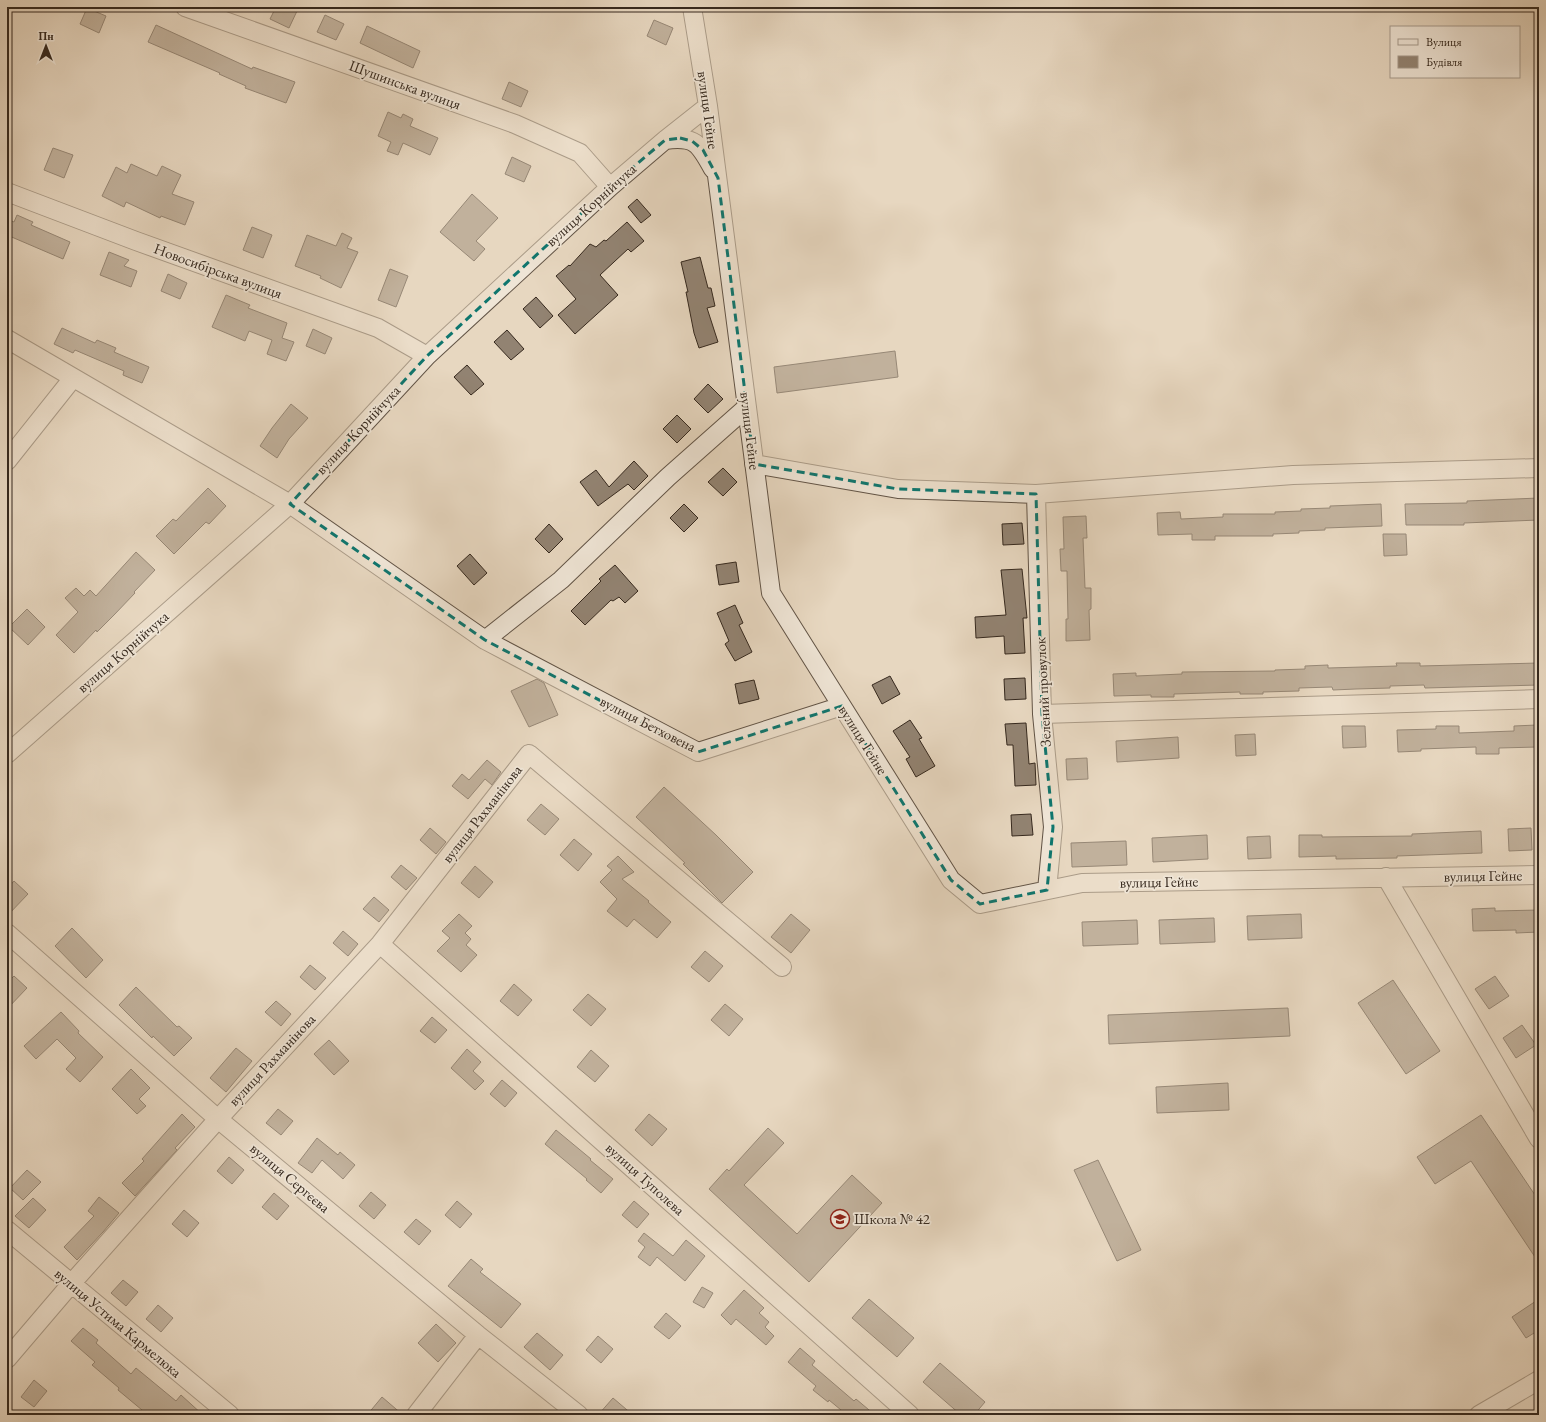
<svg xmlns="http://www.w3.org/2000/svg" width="1546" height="1422" viewBox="0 0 1546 1422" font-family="'EB Garamond',serif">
<rect width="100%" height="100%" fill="#e7d7c0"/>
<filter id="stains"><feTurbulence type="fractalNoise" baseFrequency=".005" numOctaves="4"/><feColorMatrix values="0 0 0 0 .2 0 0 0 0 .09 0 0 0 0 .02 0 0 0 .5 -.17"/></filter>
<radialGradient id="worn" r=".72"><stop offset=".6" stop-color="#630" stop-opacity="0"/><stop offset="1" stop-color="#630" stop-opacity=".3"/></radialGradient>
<!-- building -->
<path fill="#928372" stroke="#36291e" d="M276 7H287L297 11 289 28 270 19Z
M87 8 106 16 99 33 80 24Z
M325 15 344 24 336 40 317 32Z
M654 20 673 28 666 45 647 36Z
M156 25 252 69 253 67 295 82 286 103 245 88 246 86 219 74 220 73 148 42Z
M367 26 420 51 413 68 360 43Z
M509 82 528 91 521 107 502 99Z
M388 112 401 118 403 114 413 119 410 126 438 138 430 155 403 143 398 155 387 151 391 142 378 136Z
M53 148 73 155 64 178 44 170Z
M512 157 531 166 524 182 505 174Z
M131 164 157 176 162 166 181 175 172 194 194 202 185 225 161 216 160 218 126 202 124 207 102 196 116 167 127 173Z
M472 194 498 218 476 241 485 249 474 261 440 232Z
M637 199 651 215 641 223 628 207Z
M17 215 33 222 31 225 70 242 63 259 7 235V219L14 222Z
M627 222 644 241 631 252 628 249 600 275 618 295 575 334 558 315 576 299 556 276 569 265 570 266 590 244 596 247 604 240 606 241Z
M252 227 272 235 263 258 243 250Z
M342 233 352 238 347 248 358 252 341 288 320 278 321 276 295 266 307 235 336 246Z
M109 252 129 260 124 266 137 271 131 287 100 275Z
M700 257 708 288H711L715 306 707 308 718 342 699 348 694 333 686 292H688L681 262Z
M390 269 408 276 396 307 378 300Z
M168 274 187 283 180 299 161 291Z
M226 295 250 305 248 308 287 323 282 338 294 342 286 361 267 354 272 340 249 331 245 341 212 327Z
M536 297 553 316 540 328 523 309Z
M62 328 95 343 97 340 116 348 114 352 149 367 142 383 123 375 124 371 75 350 73 353 54 344Z
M313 329 332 338 325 354 306 346Z
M507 330 524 349 511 360 494 342Z
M895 351 898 377 777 393 774 367Z
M467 365 484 384 471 395 454 377Z
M708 384 723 399 708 413 694 399Z
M291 404 308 418 289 439 277 458 260 446 272 428Z
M677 415 691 429 677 443 663 429Z
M634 461 648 476 634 490 628 484 598 506 580 482 596 470 609 487Z
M723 468 737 482 723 496 708 482Z
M208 488 226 506 209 524 206 522 174 554 156 536 173 519 176 521Z
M1539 498V520L1464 523V525H1406L1405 504 1467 503V501Z
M684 504 698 518 684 532 670 518Z
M1381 504 1382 526 1325 528V530L1299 531V533L1273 534V536H1215V540H1192V534L1158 535 1157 513 1180 512 1181 519 1223 517V514H1275V512L1301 511V509L1330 508V506Z
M1086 516 1087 538H1083L1085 588H1091V609L1089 610 1090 640 1066 641V619H1068L1067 571H1061L1060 549H1064L1063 517Z
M1022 523 1024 544 1003 545 1002 524Z
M549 524 563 539 549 553 535 539Z
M1383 534H1406L1407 555 1384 556Z
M136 552 155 570 134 592 135 593 114 615 97 632 96 630 74 653 56 635 78 612 65 598 76 588 84 596 90 590 96 596Z
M470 554 487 573 474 585 457 566Z
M736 562 739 582 719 585 716 565Z
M615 565 638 591 625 603 619 597 613 601 611 600 585 625 571 611 601 581 599 579Z
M1022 569 1027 618H1023L1025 653 1005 654 1004 636 976 638 975 617 1006 615 1001 570Z
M735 605 743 623 739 625 752 652 735 661 725 644 729 641 717 613Z
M27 609 45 627 28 645 9 627Z
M1396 663H1420V666L1539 663V685L1425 688 1424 685 1390 686V688L1356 689 1333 690 1332 687 1299 688V691L1263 692V694H1240V692L1174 694V697H1151V695L1114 696 1113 674 1136 673V676L1182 674V672L1275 671V670L1305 669V666L1328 665V668L1397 666Z
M890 676 900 694 882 704 872 685Z
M1025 678 1026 699 1005 700 1004 679Z
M537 679 544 683 558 715 529 727 511 691Z
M754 680 759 699 739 704 735 684Z
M910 720 922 738 919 739 935 766 916 777 906 759 910 757 893 731Z
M1026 723 1029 764 1035 763 1036 785 1015 786 1013 745H1007L1005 724Z
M1537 725 1538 747 1499 748V754H1476V747L1421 749V751L1398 752 1397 730 1436 729V726H1459V733L1514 731V726Z
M1342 726H1365L1366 747 1343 748Z
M1255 734 1256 755 1236 756 1235 735Z
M1178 737 1179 758 1117 762 1116 741Z
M1087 758 1088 779 1067 780 1066 759Z
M487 760 501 772 492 785 485 779 468 799 452 786 462 774 469 780Z
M664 787 716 835 753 872 722 903 683 864 685 863 636 817Z
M541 804 559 819 545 835 527 820Z
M1031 814 1033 835 1012 836 1011 815Z
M430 828 446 842 436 854 420 840Z
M1531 828 1532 850 1509 851 1508 829Z
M1481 831 1482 853 1397 856V858L1336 859V856L1299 857V835H1322V837L1412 836V834Z
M1207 835 1208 859 1153 862 1152 838Z
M1270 836 1271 858 1248 859 1247 837Z
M574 839 592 854 578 871 560 855Z
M1126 841 1127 865 1072 867 1071 843Z
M618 856 634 872 622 879 649 901 648 902 671 922 657 938 634 919 627 927 607 911 617 899 600 882 612 870 607 866Z
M401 865 417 878 406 890 391 877Z
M475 866 493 882 479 898 461 883Z
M14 881 28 894 7 916V889Z
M374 897 389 910 379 922 363 909Z
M1495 908V911L1539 910V932L1516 933V930L1473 931 1472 909Z
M459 914 472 926 465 933 471 939 466 945 477 955 461 972 437 951 450 938 442 931Z
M791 914 810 930 791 953 771 937Z
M1301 914 1302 938 1248 940 1247 916Z
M1214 918 1215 942 1160 944 1159 920Z
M1137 920 1138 944 1083 946 1082 922Z
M72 928 103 960 86 978 55 946Z
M343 931 358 944 348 956 333 943Z
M705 951 723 966 709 982 691 967Z
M310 965 326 978 315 990 300 977Z
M14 976 27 988 7 1009V983Z
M1495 976 1509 996 1489 1009 1475 989Z
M1393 980 1440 1051 1406 1074 1358 1003Z
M514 984 532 1000 518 1016 500 1001Z
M136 987 177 1027 179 1026 192 1038 174 1056 153 1036 152 1038 119 1005Z
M588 994 606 1009 591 1026 573 1010Z
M276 1001 291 1014 281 1026 265 1012Z
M725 1004 743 1019 729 1036 711 1020Z
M1288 1008 1290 1036 1109 1044 1108 1015Z
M61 1012 79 1031 78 1033 103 1057 80 1082 66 1069 76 1058 57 1039 36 1059 24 1046Z
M432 1017 447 1030 435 1043 420 1031Z
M1522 1025 1536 1045 1516 1058 1503 1038Z
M329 1040 349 1061 334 1075 314 1054Z
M236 1048 252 1061 226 1092 210 1078Z
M467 1049 481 1062 473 1071 484 1081 475 1090 451 1068Z
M591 1050 609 1066 595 1082 577 1067Z
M131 1069 150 1088 139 1099 146 1106 137 1114 112 1089Z
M502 1080 517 1093 505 1107 490 1094Z
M1228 1083 1229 1110 1157 1113 1156 1087Z
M278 1109 293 1121 281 1135 266 1123Z
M182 1114 195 1127 175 1148 177 1150 135 1196 122 1183 144 1161 142 1159Z
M649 1114 667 1129 652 1146 635 1130Z
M1481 1115 1539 1201V1263L1471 1161 1435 1184 1417 1157Z
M768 1128 784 1143 744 1185 797 1234 852 1175 882 1203 809 1282 709 1189 727 1169 729 1171Z
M556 1130 591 1159 590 1160 613 1179 601 1193 586 1180 587 1179 545 1144Z
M317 1138 338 1155 340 1152 355 1165 343 1179 322 1160 312 1173 298 1163Z
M229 1157 244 1170 232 1184 217 1171Z
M1098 1160 1141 1250 1117 1261 1074 1170Z
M27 1170 41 1182 23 1200 10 1188Z
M371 1192 386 1205 374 1219 359 1206Z
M274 1193 289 1206 277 1220 262 1207Z
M99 1197 119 1213 103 1232 77 1260 64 1247 94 1216 88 1211Z
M33 1198 46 1210 29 1228 15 1216Z
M457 1201 472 1214 460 1228 445 1215Z
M634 1201 649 1214 637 1228 622 1215Z
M184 1210 199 1223 187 1237 172 1224Z
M416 1219 431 1231 419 1245 404 1232Z
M644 1233 673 1256 686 1240 705 1256 685 1281 657 1257 650 1266 638 1257 645 1247 638 1241Z
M471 1259 483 1269 480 1272 521 1304 501 1328 448 1286Z
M123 1280 138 1292 126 1306 111 1293Z
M702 1287 713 1293 704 1308 693 1302Z
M744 1290 764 1308 759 1313 769 1322 765 1327 774 1336 766 1345 736 1319 731 1325 721 1315Z
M869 1299 914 1338 897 1357 852 1318Z
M1539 1299V1330L1526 1338 1512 1317Z
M158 1305 173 1318 161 1332 146 1319Z
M666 1313 681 1326 669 1339 654 1327Z
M436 1324 456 1343 438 1362 418 1343Z
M83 1328 98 1340 96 1343 131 1374 136 1368 176 1401 181 1395 203 1415H148L118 1390 119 1388 92 1365 95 1362 71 1341Z
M537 1333 563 1355 550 1370 524 1347Z
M598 1336 613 1349 601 1363 586 1350Z
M800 1348 815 1361 812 1365 854 1401 856 1399 875 1415H847L829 1400 828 1402 813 1390 816 1386 788 1362Z
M940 1363 985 1402 974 1415H961L923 1382Z
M34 1380 47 1391 34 1407 21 1397Z
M382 1397 403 1415H367Z
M613 1398 633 1415H598Z"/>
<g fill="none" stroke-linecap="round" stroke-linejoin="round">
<defs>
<path id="minor" d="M185 7 515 124 580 153 610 187
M692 7 708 106 771 593 951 880 980 904 1082 883 1539 875
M665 140C695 136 699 143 713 169
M7 192 136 241 378 328 427 356
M7 339 290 504 485 640 698 752 842 706
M7 461 73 378
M754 464 898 489 1036 494 1293 475 1539 468
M1036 494 1042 714 1053 827 1047 890
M485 640 561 580 668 477 747 407
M1042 714 1539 699
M7 754 290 504 427 356 610 187 665 140 708 106
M1386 877 1539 1139
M7 933 218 1119 478 1335 579 1415
M380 944 910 1415
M7 1230 230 1415
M7 1359 71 1284 218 1119 380 944 529 754 782 967
M416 1415 478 1335
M1479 1415 1539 1380"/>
</defs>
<!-- minor casing -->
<use href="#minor" stroke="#625446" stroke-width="20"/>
<!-- minor -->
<use href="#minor" stroke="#efe5d6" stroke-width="18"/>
</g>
<!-- marked area -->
<path d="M0 0H1546V1422H0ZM680 138 692 141 703 150 718 178 754 464 898 489 1036 494 1042 714 1053 827 1047 890 980 904 951 880 842 706 698 752 485 640 290 504 427 356 610 187 665 140Z" fill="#e7d7c0" fill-opacity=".55" fill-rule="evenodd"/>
<path fill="none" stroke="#0f766e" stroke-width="3" stroke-dasharray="8 5" stroke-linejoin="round" d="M680 138 692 141 703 150 718 178 754 464 898 489 1036 494 1042 714 1053 827 1047 890 980 904 951 880 842 706 698 752 485 640 290 504 427 356 610 187 665 140Z"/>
<!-- icons -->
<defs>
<symbol id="school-ring" viewBox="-11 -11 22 22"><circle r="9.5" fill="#efe5d6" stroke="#8f2418" stroke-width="1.5"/><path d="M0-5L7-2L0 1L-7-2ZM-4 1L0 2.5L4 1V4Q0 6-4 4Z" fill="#8f2418"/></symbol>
</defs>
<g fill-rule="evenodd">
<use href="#school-ring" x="829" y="1208" width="22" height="22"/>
</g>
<g text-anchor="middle" stroke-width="3.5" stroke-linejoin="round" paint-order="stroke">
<!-- street labels -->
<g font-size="15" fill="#36291e" stroke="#efe5d6">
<text transform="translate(405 85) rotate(20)" y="5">Шушинська вулиця</text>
<text transform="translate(708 110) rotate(82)" y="5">вулиця Гейне</text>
<text transform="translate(591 205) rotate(-42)" y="5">вулиця Корнійчука</text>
<text transform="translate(218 271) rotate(20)" y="5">Новосибірська вулиця</text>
<text transform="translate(358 430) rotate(-47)" y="5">вулиця Корнійчука</text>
<text transform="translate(750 431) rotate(83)" y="5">вулиця Гейне</text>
<text transform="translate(123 652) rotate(-41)" y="5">вулиця Корнійчука</text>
<text transform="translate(1043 692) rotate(-93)" y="5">Зелений провулок</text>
<text transform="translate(648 724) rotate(27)" y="5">вулиця Бетховена</text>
<text transform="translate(863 740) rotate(58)" y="5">вулиця Гейне</text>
<text transform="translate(482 814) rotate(-52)" y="5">вулиця Рахманінова</text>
<text transform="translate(1483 876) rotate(-1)" y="5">вулиця Гейне</text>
<text transform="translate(1159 882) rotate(-1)" y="5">вулиця Гейне</text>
<text transform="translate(272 1060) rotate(-47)" y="5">вулиця Рахманінова</text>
<text transform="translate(290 1178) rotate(40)" y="5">вулиця Сергєєва</text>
<text transform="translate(645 1179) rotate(42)" y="5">вулиця Туполєва</text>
<text transform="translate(118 1323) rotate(40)" y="5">вулиця Устима Кармелюка</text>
</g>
<!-- poi labels -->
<g font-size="15" fill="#36291e" stroke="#efe5d6" text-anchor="start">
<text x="854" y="1224">Школа № 42</text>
</g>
</g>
<!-- margin -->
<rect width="1546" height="1422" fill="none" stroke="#e7d7c0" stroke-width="24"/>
<rect x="8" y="8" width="1530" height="1406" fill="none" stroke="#36291e" stroke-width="2"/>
<rect x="12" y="12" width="1522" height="1398" fill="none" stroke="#36291e"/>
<!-- legend -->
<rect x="1390" y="26" width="130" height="52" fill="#efe5d6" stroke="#a59a8c"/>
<rect x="1398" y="39" width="20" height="6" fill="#efe5d6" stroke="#a59a8c"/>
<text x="1426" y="46" font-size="12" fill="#36291e">Вулиця</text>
<rect x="1398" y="56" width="20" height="12" fill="#928372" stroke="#a59a8c"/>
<text x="1426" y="66" font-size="12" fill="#36291e">Будівля</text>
<!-- north arrow -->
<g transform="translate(46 46)" stroke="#efe5d6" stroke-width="3" paint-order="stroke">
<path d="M0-3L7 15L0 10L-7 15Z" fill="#36291e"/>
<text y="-6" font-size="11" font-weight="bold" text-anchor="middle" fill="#36291e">Пн</text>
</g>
<rect width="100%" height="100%" filter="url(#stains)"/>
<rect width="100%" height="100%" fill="url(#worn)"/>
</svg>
